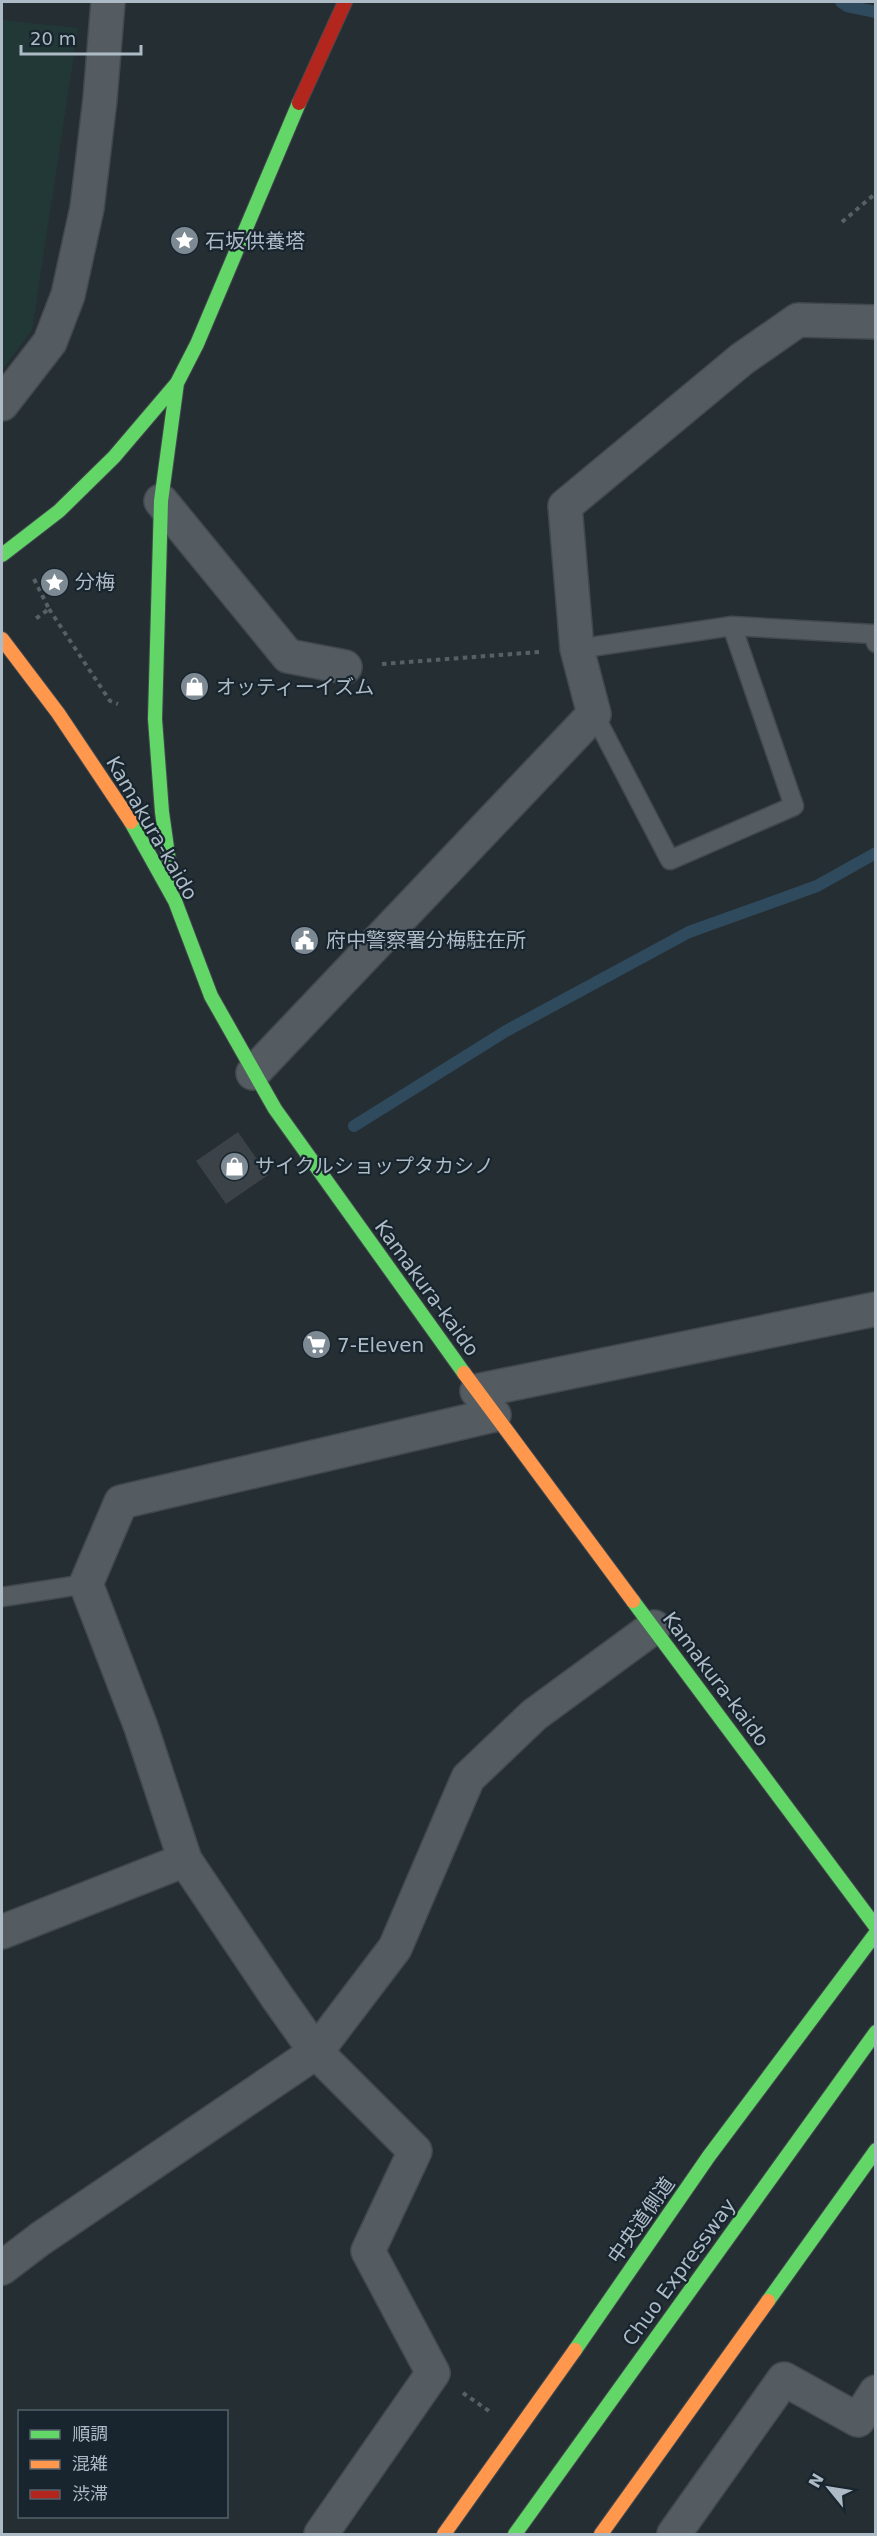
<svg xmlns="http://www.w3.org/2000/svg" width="877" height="2536" viewBox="0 0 877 2536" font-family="'DejaVu Sans','Noto Sans JP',sans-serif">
<rect width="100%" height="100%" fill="#252e33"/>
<!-- green -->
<path fill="#223837" d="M2 20 78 28 32 330 2 370Z"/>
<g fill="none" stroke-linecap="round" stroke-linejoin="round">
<!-- stream -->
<path stroke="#2e4a5c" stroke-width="12" d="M841 2 847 6 876 12
M354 1126 506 1031 689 932 817 886 876 853"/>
</g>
<!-- building -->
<path fill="#3c4348" d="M238 1132 268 1175 226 1204 196 1161Z"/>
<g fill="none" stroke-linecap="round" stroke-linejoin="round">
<defs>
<path id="lane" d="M577 649 732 626 873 634 876 643
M594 714 670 860 794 806 732 626
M2 1597 86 1584"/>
<path id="street" d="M2 404 50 342 68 295 87 208 100 99 108 2
M161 501 288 656 345 667
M253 1073 594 714 577 649 565 506 742 359 798 320 876 322
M477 1391 876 1309
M2 1932 185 1860
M2 2268 40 2239 316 2052 395 1948 468 1778 534 1715 654 1627
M321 2534 433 2373 368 2251 415 2151 316 2052 277 1997 185 1860 141 1727 86 1584 121 1502 494 1415
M674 2534 784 2379 858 2420 876 2392"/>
<path id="fast" d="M2 555 59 511 114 457 177 383 197 344 299 103
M131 822 175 901 211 996 275 1109 464 1373
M172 883 162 812 155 719 161 501 177 383
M633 1601 876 1927
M768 2301 876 2150
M575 2350 709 2156 876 1933
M515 2534 876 2032"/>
<path id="slow" d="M2 639 58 713 131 822
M464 1373 633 1601
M444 2534 575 2350
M601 2534 768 2301"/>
<path id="jam" d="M299 103 345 2"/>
</defs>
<!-- lane casing -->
<use href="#lane" stroke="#42494e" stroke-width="21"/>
<!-- street casing -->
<use href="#street" stroke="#42494e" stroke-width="36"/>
<!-- fast casing -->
<use href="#fast" stroke="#42494e" stroke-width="16"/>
<!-- slow casing -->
<use href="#slow" stroke="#42494e" stroke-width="16"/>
<!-- jam casing -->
<use href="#jam" stroke="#42494e" stroke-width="16"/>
<!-- path -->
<path stroke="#576064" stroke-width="4" stroke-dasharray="4.5 4.5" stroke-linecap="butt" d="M842 222 876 193
M34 579 49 609 34 620
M49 609 110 701 118 704
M382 664 539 652
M463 2393 489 2411"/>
<!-- lane -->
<use href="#lane" stroke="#545c62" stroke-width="18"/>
<!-- street -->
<use href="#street" stroke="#545c62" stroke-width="33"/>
<!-- fast -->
<use href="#fast" stroke="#63d668" stroke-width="14"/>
<!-- slow -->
<use href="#slow" stroke="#ff974d" stroke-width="14"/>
<!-- jam -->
<use href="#jam" stroke="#b3261e" stroke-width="14"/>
</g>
<!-- icons -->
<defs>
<symbol id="sight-disc" viewBox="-11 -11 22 22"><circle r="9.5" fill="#7d8a93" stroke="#18252e"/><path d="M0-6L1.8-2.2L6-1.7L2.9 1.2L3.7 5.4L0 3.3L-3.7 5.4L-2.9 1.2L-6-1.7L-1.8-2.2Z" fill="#fff"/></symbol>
<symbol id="shop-disc" viewBox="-11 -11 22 22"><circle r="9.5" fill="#7d8a93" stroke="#18252e"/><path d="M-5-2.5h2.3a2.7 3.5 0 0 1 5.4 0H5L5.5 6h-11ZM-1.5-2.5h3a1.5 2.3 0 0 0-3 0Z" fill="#fff"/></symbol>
<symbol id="civic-disc" viewBox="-11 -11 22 22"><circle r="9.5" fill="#7d8a93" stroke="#18252e"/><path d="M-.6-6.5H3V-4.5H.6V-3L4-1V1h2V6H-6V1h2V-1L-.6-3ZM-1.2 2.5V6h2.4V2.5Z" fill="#fff"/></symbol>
<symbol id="supermarket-disc" viewBox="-11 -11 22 22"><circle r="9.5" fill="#7d8a93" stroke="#18252e"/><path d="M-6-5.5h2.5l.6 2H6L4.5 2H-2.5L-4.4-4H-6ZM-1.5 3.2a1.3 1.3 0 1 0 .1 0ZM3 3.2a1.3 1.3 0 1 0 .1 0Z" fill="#fff"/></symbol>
</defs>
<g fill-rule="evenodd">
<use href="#sight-disc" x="168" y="224" width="33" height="33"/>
<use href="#sight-disc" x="38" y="566" width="33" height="33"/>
<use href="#shop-disc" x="178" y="670" width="33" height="33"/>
<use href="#civic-disc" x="288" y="924" width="33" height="33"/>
<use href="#shop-disc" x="218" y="1150" width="33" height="33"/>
<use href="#supermarket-disc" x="300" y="1328" width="33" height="33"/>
</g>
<g text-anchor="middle" stroke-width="4.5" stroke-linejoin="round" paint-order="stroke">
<!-- poi labels -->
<g font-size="20" fill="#adbbc6" stroke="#18252e" text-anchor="start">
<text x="205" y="248">石坂供養塔</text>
<text x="75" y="589">分梅</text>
<text x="216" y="694">オッティーイズム</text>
<text x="326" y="947">府中警察署分梅駐在所</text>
<text x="255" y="1173">サイクルショップタカシノ</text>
<text x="337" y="1352">7-Eleven</text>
</g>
<!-- street labels -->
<g font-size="20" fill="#adbbc6" stroke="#18252e">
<text transform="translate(152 828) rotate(60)" y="7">Kamakura-kaido</text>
<text transform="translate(427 1288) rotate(54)" y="7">Kamakura-kaido</text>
<text transform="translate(716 1679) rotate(53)" y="7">Kamakura-kaido</text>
<text transform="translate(641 2220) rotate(-55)" y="7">中央道側道</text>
<text transform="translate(679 2272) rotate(-54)" y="7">Chuo Expressway</text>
</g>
</g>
<!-- border -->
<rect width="877" height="2536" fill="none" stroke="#adbbc6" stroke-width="6"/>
<!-- legend -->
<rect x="18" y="2410" width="210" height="108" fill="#18252e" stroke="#54616b" stroke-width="1.5"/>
<rect x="30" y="2430" width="30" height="9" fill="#63d668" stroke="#54616b" stroke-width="1.5"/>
<text x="72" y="2440" font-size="18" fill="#adbbc6">順調</text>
<rect x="30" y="2460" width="30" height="9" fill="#ff974d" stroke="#54616b" stroke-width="1.5"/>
<text x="72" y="2470" font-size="18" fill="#adbbc6">混雑</text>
<rect x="30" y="2490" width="30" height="9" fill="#b3261e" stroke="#54616b" stroke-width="1.5"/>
<text x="72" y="2500" font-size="18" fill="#adbbc6">渋滞</text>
<!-- north arrow -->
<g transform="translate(829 2488) rotate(300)" stroke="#18252e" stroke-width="4.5" paint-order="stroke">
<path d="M0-4.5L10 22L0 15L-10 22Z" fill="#adbbc6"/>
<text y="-9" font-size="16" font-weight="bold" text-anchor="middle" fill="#adbbc6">N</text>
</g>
<!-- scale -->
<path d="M21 45v9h120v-9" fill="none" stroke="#adbbc6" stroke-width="3"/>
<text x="30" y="45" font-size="18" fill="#adbbc6" stroke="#18252e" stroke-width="4.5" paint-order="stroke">20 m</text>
</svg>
